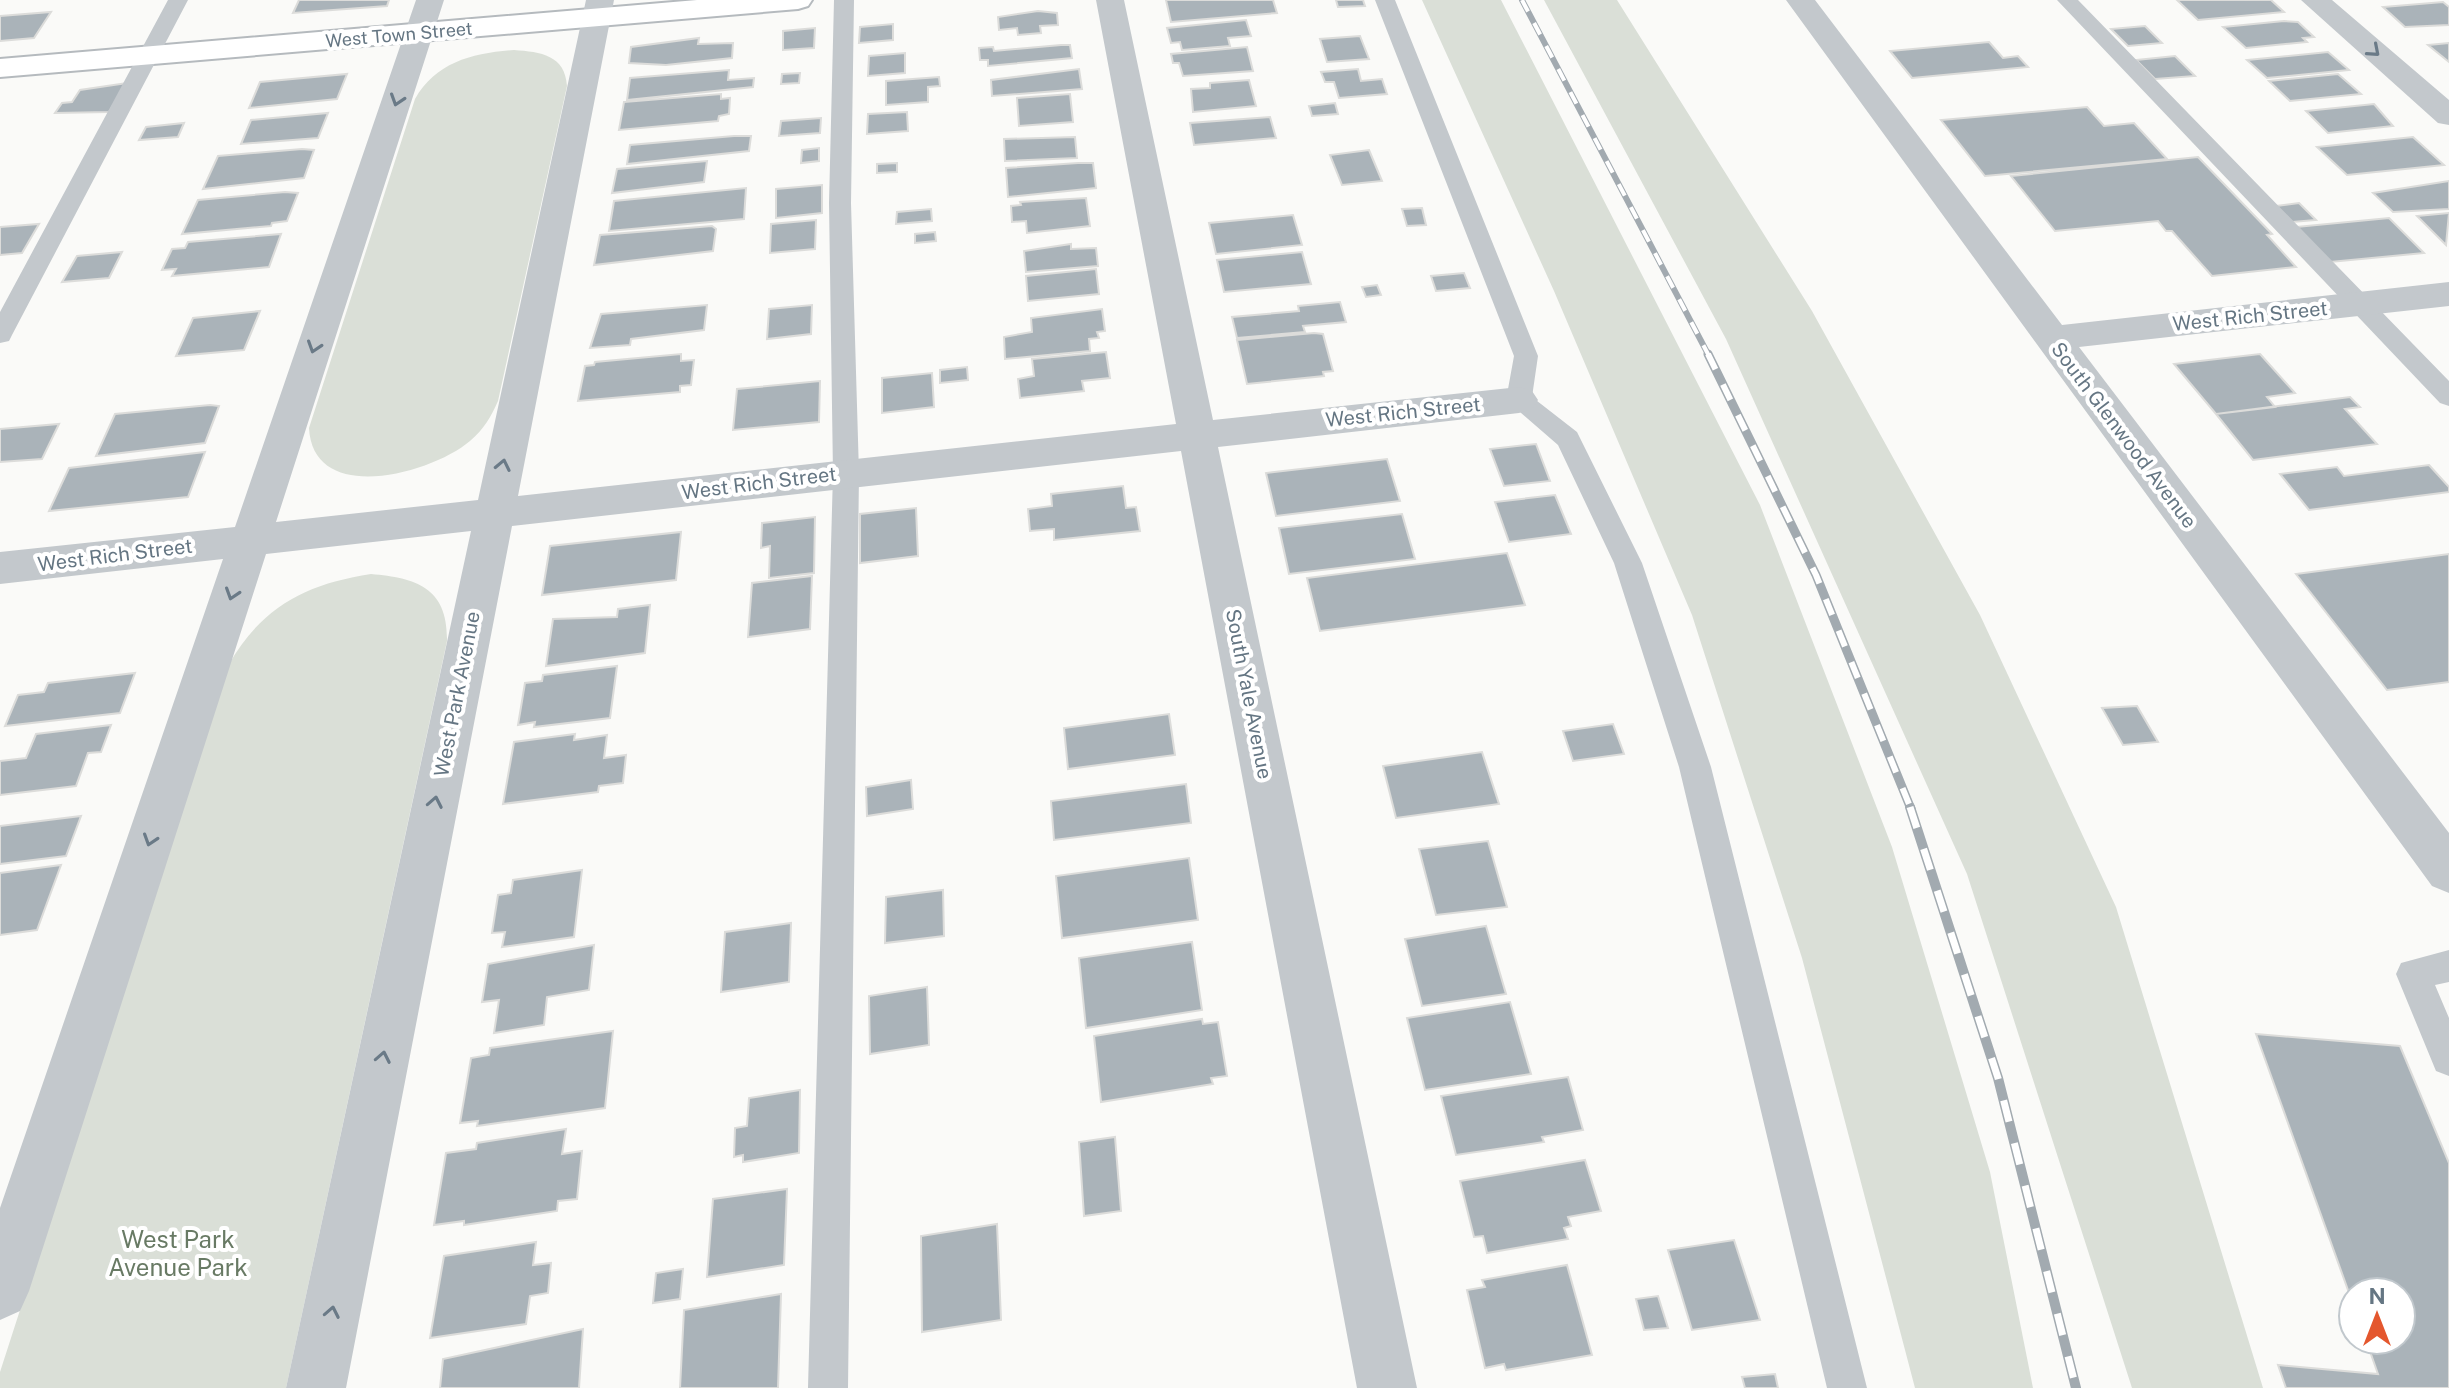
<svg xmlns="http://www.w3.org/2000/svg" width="2449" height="1388" viewBox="0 0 2449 1388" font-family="'Public Sans',sans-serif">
<rect width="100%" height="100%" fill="#fafaf8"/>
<!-- green -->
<path fill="#dadfd7" d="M1422 0H1501L1760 505 1892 847 1990 1172 2033 1388H1915L1802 958 1692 615 1554 291Z
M1544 0H1617L1812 311 1980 615 2116 907 2263 1388H2132L1967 874 1726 339Z
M514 50C541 52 565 55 567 86L498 401C491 417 484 429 470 441 431 474 313 506 309 428L415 99C436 62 473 53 514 50Z
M371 574C417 578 448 588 447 641L286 1388H0V1372L228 666C261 607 306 584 371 574Z"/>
<!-- building -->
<path fill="#aab3b9" stroke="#dcdcda" stroke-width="2" d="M299 0H389L387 6 293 13Z
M1166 0H1273L1277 13 1171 22Z
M1336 0H1363L1365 6 1338 7Z
M2177 0H2271L2284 12 2198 20Z
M2443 2 2449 7V25L2405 27 2383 7Z
M1038 11 1057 13 1058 25 1040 26 1041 33 1018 35 1017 28 999 30 998 17Z
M51 12 34 38 0 41V16Z
M1246 20 1251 36 1228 38 1230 46 1182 50 1180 42 1171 43 1167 28Z
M2284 21 2298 22 2314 37 2303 38 2307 42 2246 48 2223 27Z
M893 24V40L859 43 860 27Z
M2145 26 2162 43 2128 46 2111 29Z
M815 28 814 48 783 50V31Z
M1360 36 1369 59 1327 62 1320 39Z
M699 38 698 44 733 43 732 58 666 65 629 63 631 47Z
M1989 42 2003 58 2018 56 2028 67 1912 78 1890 51Z
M2449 43V62L2428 45Z
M1061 45H1070L1072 58 988 66V60H980L979 48 993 47 994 51Z
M1247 47 1253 71 1183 76 1179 63H1173L1171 54Z
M2328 52 2349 70 2267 78 2247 60Z
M905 53V73L868 76 869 56Z
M2175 56 2195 76 2155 79 2136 60Z
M1079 69 1082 89 992 96 991 80Z
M1358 69 1361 81 1382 79 1387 94 1339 98 1334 82H1325L1321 72Z
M729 70 728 80 754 78 753 87 627 100 630 78Z
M800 73 799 83 781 84 782 74Z
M347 74 337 99 249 108 260 82Z
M2338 74 2361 94 2290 101 2269 81Z
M939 77 940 86 928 87V102L886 105V81Z
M1249 80 1256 106 1193 112 1191 89 1210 88V83Z
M127 83 109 112 55 113 62 103 72 102 80 90Z
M721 94V99L730 98 729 114 719 116 718 121 619 130 624 102Z
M1070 94 1073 122 1019 126 1017 98Z
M1335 103 1338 114 1312 116 1309 106Z
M2374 104 2393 126 2328 133 2306 111Z
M2087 107 2104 126 2134 123 2167 159 1985 176 1941 120Z
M907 112 908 131 867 134 868 114Z
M328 113 318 138 241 144 251 120Z
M1270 117 1276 138 1194 145 1190 123Z
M821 118 820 133 779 136 781 121Z
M184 123 178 137 139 140 146 127Z
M734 136H751L749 151 627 164 630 145Z
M1075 137 1077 158 1005 161 1004 139Z
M2413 137 2444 165 2347 175 2317 147Z
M819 148V161L801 163 802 150Z
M302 149 314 150 304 178 203 189 218 156Z
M1369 150 1382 181 1342 185 1330 155Z
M2198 157 2272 234 2267 235 2296 267 2212 276 2172 231H2166L2158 221 2055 231 2011 176Z
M707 161 704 182 612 193 617 169Z
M897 163V172L877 173V164Z
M1078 163H1093L1096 188 1008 197 1006 168Z
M2449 181V209L2393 212 2373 193Z
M822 185V213L776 218V189Z
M746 188 744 219 609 231 614 201Z
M285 192 298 193 287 221 272 223 271 226 182 234 198 200Z
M1086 198 1090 226 1027 233 1026 221 1012 222 1011 206 1021 205 1020 202Z
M2299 203 2316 220 2292 222 2276 206Z
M1422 208 1426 225 1407 226 1402 209Z
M931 209 932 221 896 224 897 212Z
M2449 213 2446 245 2417 216Z
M1293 215 1302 245 1216 254 1209 223Z
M2389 218 2424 253 2330 262 2296 227Z
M816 220 815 249 770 253 771 224Z
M39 224 22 253 0 255V227Z
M712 226 716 229 713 251 594 265 600 235Z
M935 232 936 241 915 243V234Z
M281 234 269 267 172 276 176 269 162 270 172 249 185 248 188 242Z
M1071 244V249L1096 248 1098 266 1026 272 1024 251Z
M122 252 109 278 62 282 77 256Z
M1302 252 1311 284 1224 292 1217 260Z
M1096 269 1099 294 1028 301 1026 276Z
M1464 273 1470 288 1436 291 1431 276Z
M1377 285 1381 295 1366 297 1362 287Z
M1340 302 1346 322 1303 326 1305 332 1237 338 1232 317 1299 311 1298 306Z
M707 305 704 330 631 339 630 345 590 348 601 314Z
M812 305 811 334 767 339 769 309Z
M1102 309 1105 331 1097 332 1099 338 1089 339 1090 351 1005 359 1004 337 1032 332 1031 318Z
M260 311 244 350 176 356 193 318Z
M1314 333 1323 334 1333 371 1323 372 1324 376 1247 384 1237 340Z
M1106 352 1110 378 1082 381 1084 391 1020 398 1018 379 1034 376 1032 359Z
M681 354V361L694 360 691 385 680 386V392L578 401 585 366 594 365 595 362Z
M2260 354 2295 393 2267 397 2275 407 2216 414 2174 364Z
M967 367 968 380 940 383V370Z
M932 373 934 407 882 413V378Z
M820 381 819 422 733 430 737 389Z
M2350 397 2360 407 2345 409 2377 444 2253 460 2216 414Z
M210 405 219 406 205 443 96 456 115 414Z
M59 424 42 459 0 462V429Z
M1536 444 1550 481 1504 486 1490 449Z
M205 452 188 497 49 511 69 468Z
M1387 459 1400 501 1276 516 1266 473Z
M2429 465 2449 487V492L2309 510 2280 474 2337 467 2344 476Z
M1123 486 1126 508 1136 507 1140 531 1054 540V529L1030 531 1028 509 1052 506 1051 494Z
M1555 495 1571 534 1509 542 1495 502Z
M916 508 918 556 860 563V514Z
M1402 514 1415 559 1289 574 1279 528Z
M815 517 814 573 769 578 770 546 761 548 762 523Z
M681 532 676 580 542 595 550 546Z
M1507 553 1525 605 1320 631 1307 578Z
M2449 554V682L2387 690 2296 574Z
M812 576 810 629 748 637 752 583Z
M650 605 645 653 546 666 553 619 617 617 618 609Z
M617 666 610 718 534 727 535 722 518 725 525 683 542 681 543 675Z
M135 673 120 713 5 726 18 695 44 692 48 683Z
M2137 706 2158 742 2123 745 2102 708Z
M1169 714 1175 755 1068 769 1064 728Z
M1613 724 1624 754 1573 761 1563 731Z
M111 725 101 752 88 753 76 786 0 795V761L26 758 36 734Z
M575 734 574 740 607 735 604 758 626 755 623 783 599 786 598 792 503 804 514 742Z
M1482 752 1499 804 1396 818 1383 766Z
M911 780 913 809 867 816 866 787Z
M1186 784 1191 823 1054 840 1051 801Z
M81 816 66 856 0 864V826Z
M1488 841 1507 907 1436 915 1419 849Z
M1189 858 1198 920 1062 938 1056 876Z
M61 865 37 930 0 935V873Z
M582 870 574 937 502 947 505 932 492 933 498 895 511 893 513 880Z
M943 890 944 936 885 943 886 897Z
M791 923 789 982 721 992 725 932Z
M1486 926 1506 994 1422 1006 1405 939Z
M1192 942 1202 1010 1086 1028 1079 958Z
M594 945 589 990 547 997 544 1025 494 1033 499 1000 482 1002 488 964Z
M927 987 929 1045 870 1054 869 996Z
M1510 1002 1531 1074 1425 1090 1407 1018Z
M1202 1019 1203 1024 1218 1022 1227 1076 1211 1078 1213 1084 1101 1102 1094 1036Z
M613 1031 605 1108 477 1126 478 1121 460 1123 471 1058 489 1055 490 1048Z
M2256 1034 2400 1046 2449 1163V1388H2286L2278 1365 2378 1374 2366 1340H2401V1292H2353V1304Z
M1568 1077 1583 1130 1542 1137 1544 1142 1456 1155 1441 1096Z
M800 1090 799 1153 743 1162V1155L734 1157 735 1128 747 1126 749 1098Z
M566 1129 562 1154 582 1151 577 1199 558 1201 557 1211 464 1225V1221L434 1225 446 1153 476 1149 477 1143Z
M1115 1137 1121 1211 1084 1216 1079 1142Z
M1585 1160 1601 1211 1568 1217 1571 1226 1564 1228 1568 1239 1487 1253 1483 1236 1474 1237 1460 1181Z
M787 1189 784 1265 707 1277 713 1199Z
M997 1224 1001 1320 922 1332 921 1236Z
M1734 1240 1760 1320 1692 1330 1668 1250Z
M536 1242 533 1265 551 1263 548 1293 530 1296 526 1324 430 1338 444 1256Z
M1567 1265 1592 1355 1506 1370 1504 1364 1485 1368 1467 1290 1485 1287 1482 1280Z
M683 1269 680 1299 653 1303 656 1273Z
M781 1294 778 1388H680L684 1310Z
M1658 1296 1668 1328 1644 1330 1636 1299Z
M583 1329 579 1388H440L443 1359Z
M1775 1374 1778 1388H1745L1742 1377Z"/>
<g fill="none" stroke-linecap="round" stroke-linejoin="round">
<defs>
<path id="primary" d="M697 0H812L808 6 798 9 0 77V59Z"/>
</defs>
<!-- primary casing -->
<use href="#primary" stroke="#b5babe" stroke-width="4"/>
<!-- service -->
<path fill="#c3c8cc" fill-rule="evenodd" d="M168 0H188L12 335 9 341 0 343V312Z
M834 0H854L851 203 859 473 848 1388H808L833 473 829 203Z
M1375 0H1395L1538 356 1532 397 1577 432 1642 563 1711 767 1867 1388H1827L1679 767 1614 563 1558 445 1506 400 1514 356Z
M2057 0H2078L2449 381V406L2440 403Z
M2449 950V982L2435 985 2449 1018V1076L2436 1071 2396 974 2401 963Z"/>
<!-- minor -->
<path fill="#c3c8cc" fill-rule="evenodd" d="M416 0H444L276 522 478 500 586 0H614L518 496 1176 424 1096 0H1124L1213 420 1519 387 1532 391 1538 400 1532 409 1519 413 1218 447 1417 1388H1357L1181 451 512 526 346 1388H286L471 531 266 554 29 1291 20 1311 0 1320V1208L223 559 0 584V552L235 527Z
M2301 0H2332L2449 100V125L2438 123Z"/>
<!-- tertiary -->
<path fill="#c3c8cc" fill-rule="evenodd" d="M1786 0H1815L2062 325 2449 282V306L2079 347 2449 833V893L2432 886Z"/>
<!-- primary -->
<use href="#primary" fill="#fff" fill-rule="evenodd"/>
<defs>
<path id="rail-far2" d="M1522 0 1709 356"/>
<path id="rail-far1" d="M1708 354 1816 575 1911 809"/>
<path id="rail" d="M1910 807 1998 1078 2076 1388"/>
</defs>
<!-- rail-far2 casing -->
<use href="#rail-far2" stroke="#a2aab0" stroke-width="6"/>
<!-- rail-far1 casing -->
<use href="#rail-far1" stroke="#a2aab0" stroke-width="9"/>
<!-- rail casing -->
<use href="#rail" stroke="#a2aab0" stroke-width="10"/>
<!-- rail-far2 -->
<use href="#rail-far2" stroke="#fff" stroke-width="4" stroke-dasharray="13" stroke-linecap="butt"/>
<!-- rail-far1 -->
<use href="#rail-far1" stroke="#fff" stroke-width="6" stroke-dasharray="17" stroke-linecap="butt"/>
<!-- rail -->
<use href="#rail" stroke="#fff" stroke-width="7" stroke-dasharray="22" stroke-linecap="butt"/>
</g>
<!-- one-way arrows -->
<defs><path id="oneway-chevron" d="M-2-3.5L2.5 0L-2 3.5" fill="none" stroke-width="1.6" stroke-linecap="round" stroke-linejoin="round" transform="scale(2)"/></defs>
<g stroke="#6a7a87">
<use href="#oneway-chevron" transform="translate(2374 51) rotate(41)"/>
<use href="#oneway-chevron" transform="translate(397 100) rotate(108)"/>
<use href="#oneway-chevron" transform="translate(314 347) rotate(108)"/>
<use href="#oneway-chevron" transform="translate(503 465) rotate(-78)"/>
<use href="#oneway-chevron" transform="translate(232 594) rotate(108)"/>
<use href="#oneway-chevron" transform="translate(435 802) rotate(-79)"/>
<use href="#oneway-chevron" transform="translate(150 840) rotate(108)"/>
<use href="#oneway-chevron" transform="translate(383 1057) rotate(-79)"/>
<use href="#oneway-chevron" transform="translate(332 1312) rotate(-79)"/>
</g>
<g text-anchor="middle" stroke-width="8" stroke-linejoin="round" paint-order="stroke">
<!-- far-street labels -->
<g font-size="18" fill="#657683" stroke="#fff">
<text transform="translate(399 35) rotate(-5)" y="6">West Town Street</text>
</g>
<!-- street labels -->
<g font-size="20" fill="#657683" stroke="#fff">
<text transform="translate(2250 316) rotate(-6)" y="7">West Rich Street</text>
<text transform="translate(1403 412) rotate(-6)" y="7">West Rich Street</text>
<text transform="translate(2124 435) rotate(53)" y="7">South Glenwood Avenue</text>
<text transform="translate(759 483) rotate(-7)" y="7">West Rich Street</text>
<text transform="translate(115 555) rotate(-7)" y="7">West Rich Street</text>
<text transform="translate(457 694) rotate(-79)" y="7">West Park Avenue</text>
<text transform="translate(1249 694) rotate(79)" y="7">South Yale Avenue</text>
</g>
<!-- near-park labels -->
<g font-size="24" fill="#687a64" stroke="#fff">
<text x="178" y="1248">West Park<tspan x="178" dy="28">Avenue Park</tspan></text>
</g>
</g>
<!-- north arrow -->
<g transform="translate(2377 1316)"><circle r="38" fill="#ffffff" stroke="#c1c8cd" stroke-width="2"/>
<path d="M0-6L14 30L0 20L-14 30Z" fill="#e4572e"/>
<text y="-12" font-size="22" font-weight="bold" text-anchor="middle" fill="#657683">N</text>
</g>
</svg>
